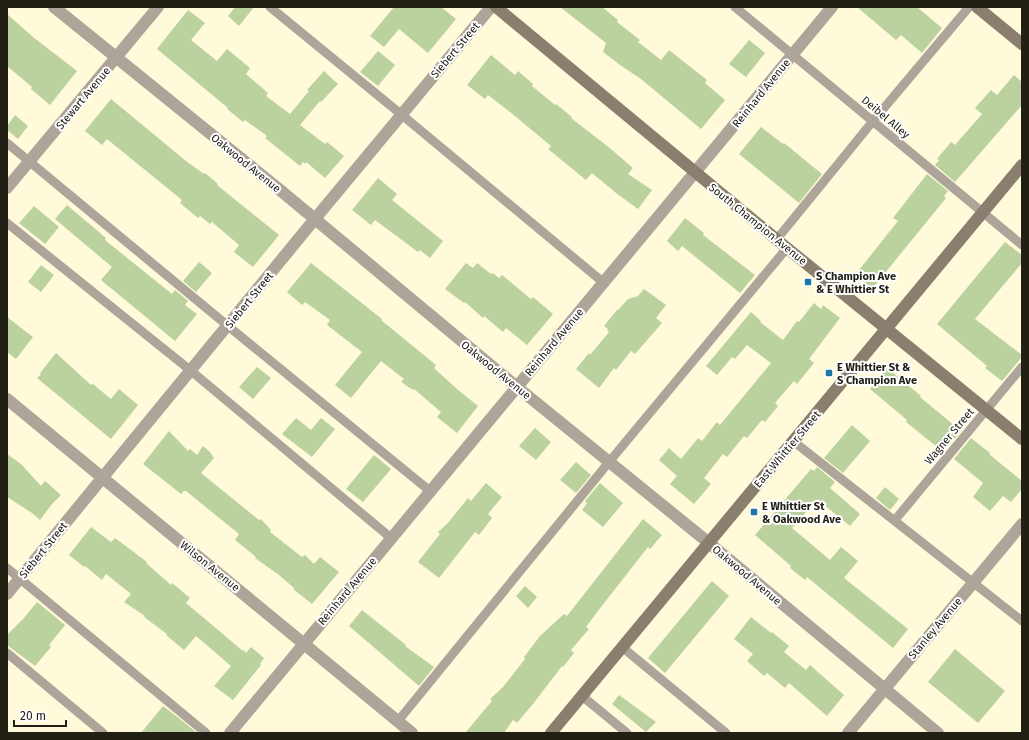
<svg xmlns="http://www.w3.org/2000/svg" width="1029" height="740" viewBox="0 0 1029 740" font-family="'Fira Sans',sans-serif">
<rect width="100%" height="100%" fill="#fffada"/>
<!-- building -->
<path fill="#bbd29e" d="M235 7H254L239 26 228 16Z
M394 7H441L456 19 428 53 399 29 384 47 370 36Z
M560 7H602L618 20 617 22 640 40 638 42 661 60 669 50 707 80 705 83 725 100 701 129 641 79 620 65 603 52 606 43Z
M857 7H917L942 28 922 53 901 35 896 40Z
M188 10 205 23 191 40 217 61 227 49 250 68 246 74 268 93 266 96 290 114 309 91 307 90 324 71 338 84 321 102 320 101 300 125 325 144 327 142 344 156 325 178 306 162 305 164 303 162 300 166 265 138 267 136 245 120 243 122 227 109 228 108 157 49Z
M7 14 33 37 77 71 50 105 31 89 32 87 7 66Z
M749 40 765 53 746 77 729 64Z
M378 51 395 65 378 86 360 72Z
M491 55 515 75 518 71 533 84 532 86 555 105 556 104 572 117 571 118 611 149 633 168 628 174 652 190 638 209 616 193 592 173 586 180 548 149 551 146 510 112 488 95 485 99 467 85Z
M1014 75 1022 82V105L955 182 935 165 939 160 937 159 951 142 955 145 982 114 975 108 991 90 997 95Z
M111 99 186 161 204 174 205 173 218 184 217 185 279 235 253 267 234 252 239 245 212 222 210 224 200 216 198 218 180 203 182 200 107 139 102 145 85 131Z
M15 115 28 126 18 139 7 130V126Z
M761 127 783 144 784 143 822 174 799 203 739 154Z
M927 174 948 191 944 196 946 198 872 289 855 275 898 221 893 218Z
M378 178 397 194 392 200 443 241 430 258 420 250 418 252 375 220 371 225 352 210Z
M67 205 106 238 105 240 172 294 175 290 188 301 185 305 197 314 175 341 101 280 112 267 55 219Z
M34 206 59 227 45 244 19 223Z
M685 218 704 233 703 235 755 275 740 293 682 246 678 251 667 241Z
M1005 242 1022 255V263L975 319 1022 355V357L1002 381 985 368 987 366 937 324Z
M199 262 212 273 196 292 183 281Z
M311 263 382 319 381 320 436 365 434 368 457 389 478 406 457 433 437 417 441 412 414 389 413 390 401 382 404 379 381 361 351 398 335 385 362 352 327 325 330 320 305 302 302 305 287 292Z
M466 263 473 268 477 263 491 274 493 273 499 278 502 275 531 299 533 297 553 314 527 345 506 328 503 332 484 316 483 318 465 302 464 303 445 289Z
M41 265 54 275 41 292 28 282Z
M644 289 666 305 656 318 662 323 635 354 631 351 616 370 614 368 599 388 576 369 589 353 590 355 609 332 607 330 608 329 604 326 617 310H618L628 299 638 296Z
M814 303 821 309 823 305 840 318 809 359 814 363 797 384 794 381 775 403 778 406 765 422 762 420 747 438 744 436 727 457 723 454 704 478 711 484 694 504 670 484 677 476 659 460 669 448 681 459 698 438 702 441 717 422 720 425 771 363 747 345 735 359 732 357 717 375 706 366 751 312 761 321 760 322 783 340 797 321 799 322Z
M7 317 33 337 16 359 7 352Z
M56 353 91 385 93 384 111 399 119 389 138 405 111 439 37 378 41 374 40 373Z
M257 367 271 378 253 399 239 387Z
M887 368 921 396 920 397 961 431 944 451 943 450 942 451 906 422 907 420 870 389Z
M296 418 311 430 321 418 335 429 312 457 282 434Z
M852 425 870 441 843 473 824 458Z
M535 428 551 442 536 460 519 446Z
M169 431 188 451 190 449 197 455 203 446 210 452 214 458 201 473 259 520 261 519 271 530 270 532 302 557 305 555 314 564 320 557 339 572 312 604 293 589 294 588 279 575 255 558 256 557 235 540 239 534 186 491H184L181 494 143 464Z
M971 438 990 453 989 454 1022 481V489L1011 502 1003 496 990 511 973 497 983 483 954 459Z
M7 454 21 464 41 486 45 481 61 495 52 504 40 520 32 513 7 497Z
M374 455 391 469 363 502 346 489Z
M576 462 591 475 576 493 560 480Z
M817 467 835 482 830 488 860 514 850 526 817 499 792 528 830 560 841 547 858 561 844 578 908 629 893 648 807 577 805 580 790 568 791 566 755 535 811 469 814 471Z
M486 483 502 497 488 514 492 518 479 535 475 532 439 578 418 562 440 534 438 532 447 524 468 498 471 501Z
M600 483 623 503 603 527 582 510 587 503 585 501Z
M885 487 899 499 890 510 876 498Z
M643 519 662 535 650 549 648 547 601 607 586 627 589 629 571 650 574 653 563 667 562 666 533 704 517 723 513 720 504 733H465L492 701 490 699 503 687 525 659 524 657 540 636 564 614 567 616Z
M91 527 111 542 115 538 147 562 146 563 171 585 172 583 190 598 186 603 243 651 244 650 246 653 251 647 264 658 260 664 261 665 233 700 214 686 231 666 196 636 184 650 166 635 167 634 144 617 145 616 124 602 131 594 106 574 102 580 85 566 84 567 69 555Z
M712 581 729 596 665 673 648 658Z
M525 586 537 597 528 608 516 596Z
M37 602 65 625 49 645 51 647 35 666 7 645V635L23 619Z
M362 610 406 645 405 646 434 667 419 686 349 626Z
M751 617 771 633 772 632 789 646 784 652 806 670 810 665 844 695 827 716 789 683 785 688 767 673 764 676 747 661 753 654 734 639Z
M955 649 1005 691 978 723 928 682Z
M619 695 656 722 646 732 612 704Z
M163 706 180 719 197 733H141Z"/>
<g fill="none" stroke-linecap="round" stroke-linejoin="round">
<!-- lane -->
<path stroke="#aea59a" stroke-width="9" d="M270 7 402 115 604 283
M735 7 1022 245
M7 143 228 326 430 491
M7 223 190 370 391 538
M777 239 873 121 969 7
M793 441 1022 621
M895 520 1022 367
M7 568 206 733
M622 647 726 733
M7 653 103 733
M582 696 627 733
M398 721 609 462 787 248"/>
<!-- street -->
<path stroke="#aea59a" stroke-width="12" d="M54 7 280 190 517 387 709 543 938 733
M7 188 158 7
M7 399 412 733
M7 594 314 220 491 7
M230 733 832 7
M848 733 1022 524"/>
<!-- secondary -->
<path stroke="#8a7e6e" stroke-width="12" d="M496 7 787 248 1022 439
M977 7 1022 44
M551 733 1022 165"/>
</g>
<!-- markers -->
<g fill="#1b78a6" stroke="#fff" stroke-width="1.5">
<rect x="804" y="278" width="8" height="8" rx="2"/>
<rect x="825" y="369" width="8" height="8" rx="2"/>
<rect x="750" y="508" width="8" height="8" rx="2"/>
</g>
<g text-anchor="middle" stroke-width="4" stroke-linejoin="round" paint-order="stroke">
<!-- street labels -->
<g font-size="11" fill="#222015" stroke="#fff">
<text transform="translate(455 50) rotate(-50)" y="4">Siebert Street</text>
<text transform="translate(761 93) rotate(-51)" y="4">Reinhard Avenue</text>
<text transform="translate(83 98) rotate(-50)" y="4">Stewart Avenue</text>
<text transform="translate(886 117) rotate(40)" y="4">Deibel Alley</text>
<text transform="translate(246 163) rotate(39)" y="4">Oakwood Avenue</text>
<text transform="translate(758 224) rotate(39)" y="4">South Champion Avenue</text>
<text transform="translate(249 300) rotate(-51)" y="4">Siebert Street</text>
<text transform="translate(554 342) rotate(-50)" y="4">Reinhard Avenue</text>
<text transform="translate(496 370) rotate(39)" y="4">Oakwood Avenue</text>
<text transform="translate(949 436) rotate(-50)" y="4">Wagner Street</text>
<text transform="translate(787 449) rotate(-50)" y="4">East Whittier Street</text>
<text transform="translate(43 550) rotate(-51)" y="4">Siebert Street</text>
<text transform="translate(210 566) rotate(39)" y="4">Wilson Avenue</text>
<text transform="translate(747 575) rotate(40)" y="4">Oakwood Avenue</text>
<text transform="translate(347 591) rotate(-50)" y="4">Reinhard Avenue</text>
<text transform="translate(935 628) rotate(-50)" y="4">Stanley Avenue</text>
</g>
<!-- poi labels -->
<g font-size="11" font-weight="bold" fill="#222015" stroke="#fff" text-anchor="start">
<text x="816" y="280">S Champion Ave<tspan x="816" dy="13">&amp; E Whittier St</tspan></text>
<text x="837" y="371">E Whittier St &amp;<tspan x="837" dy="13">S Champion Ave</tspan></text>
<text x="762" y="510">E Whittier St<tspan x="762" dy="13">&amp; Oakwood Ave</tspan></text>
</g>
</g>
<!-- border -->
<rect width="1029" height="740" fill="none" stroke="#222015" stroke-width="16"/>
<!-- scale -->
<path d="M14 720v6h52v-6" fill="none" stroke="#222015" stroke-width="2"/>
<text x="20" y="720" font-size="12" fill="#222015" stroke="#ffffff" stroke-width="3" paint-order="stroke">20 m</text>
</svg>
